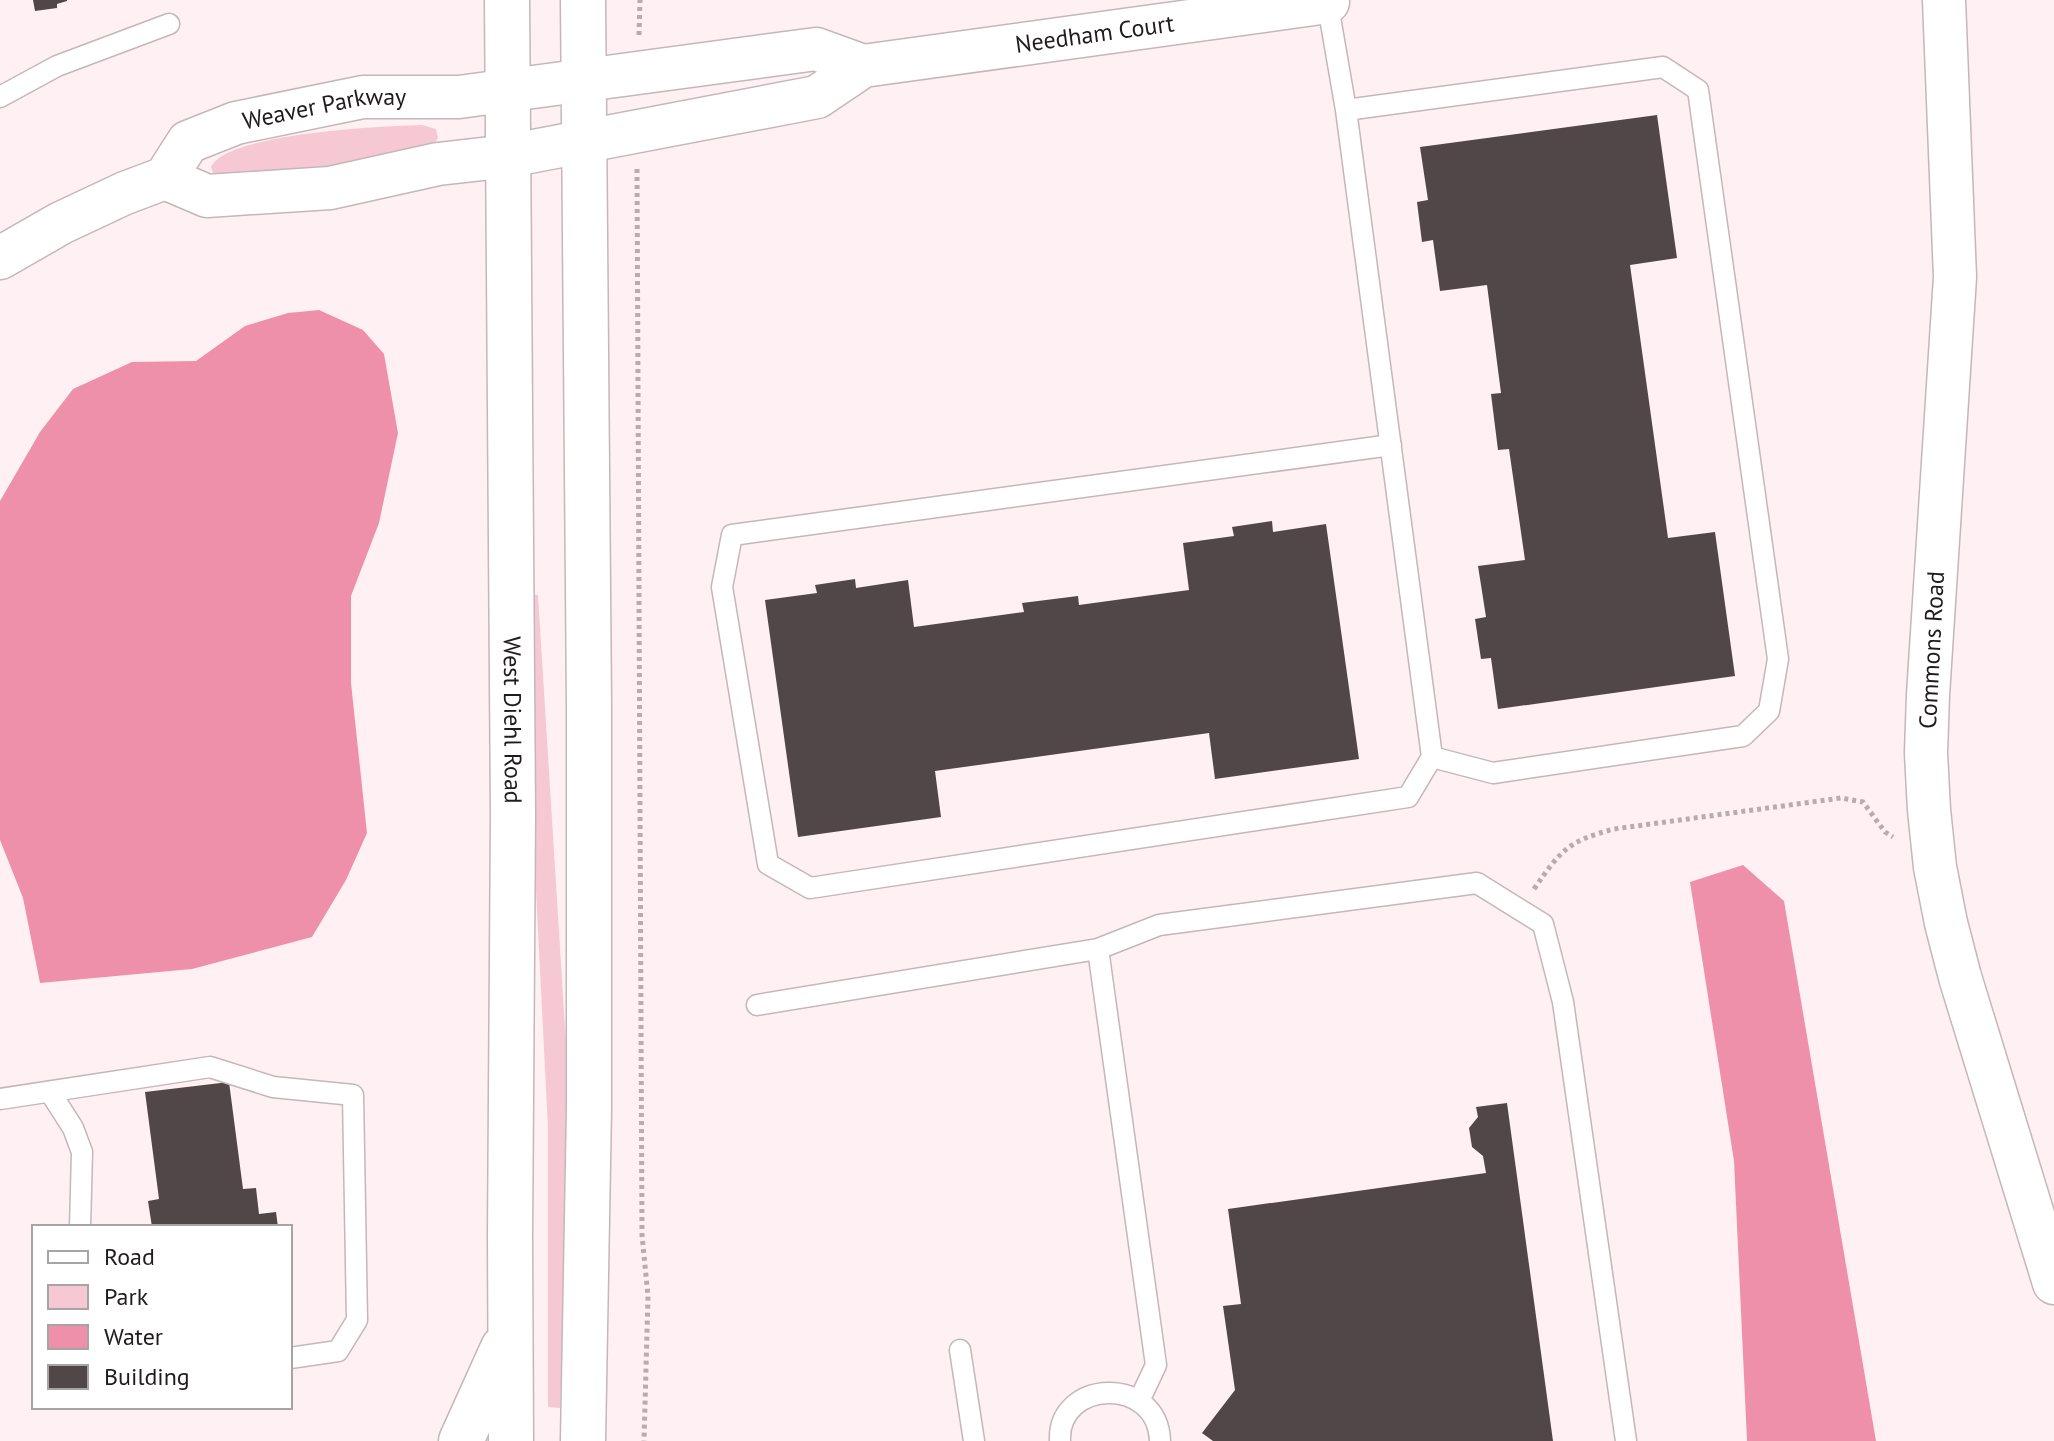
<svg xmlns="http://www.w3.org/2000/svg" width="2054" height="1441" viewBox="0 0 2054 1441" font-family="'PT Sans',sans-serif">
<rect width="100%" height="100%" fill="#fef0f3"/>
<!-- green -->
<path fill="#f6c8d3" d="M422 125 436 129 438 138 433 146 352 168 219 178 213 173 211 167C226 133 385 126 422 125Z
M528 594 538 595 571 1124 560 1408 548 1407V1128L530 772Z"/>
<!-- water -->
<path fill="#ef90aa" d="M319 310 363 330 384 354 398 433 379 523 351 596V683L367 833 346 880 312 937 192 969 40 983 23 898 0 840V501L40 432 73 389 132 362 196 361 245 326 288 313Z
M1743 865 1784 901 1876 1441H1747L1734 1161 1690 882Z"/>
<!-- building -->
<path fill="#514749" d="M33 0H67V1L57 4V8L35 11Z
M1657 115 1677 258 1630 265 1668 538 1715 532 1735 676 1498 709 1491 658 1481 659 1475 619 1486 617 1478 566 1525 560 1509 449 1498 450 1491 394 1501 393 1487 285 1440 291 1433 240 1422 242 1417 202 1428 200 1420 147Z
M1272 521 1273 532 1326 524 1359 759 1215 779 1209 733 935 771 941 817 798 837 765 600 817 593 815 585 855 579 856 588 908 580 914 627 1024 612 1022 603 1078 596 1079 605 1189 590 1183 543 1234 536 1232 527Z
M229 1082 243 1189 256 1188 259 1214 276 1212 278 1227H152L148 1201 159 1199 145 1092Z
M1507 1103 1553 1441H1213L1202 1433 1235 1390 1223 1306 1241 1304 1228 1209 1486 1173 1483 1156 1472 1147 1469 1128 1478 1117 1476 1107Z"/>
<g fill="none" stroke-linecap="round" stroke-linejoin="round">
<defs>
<path id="service" d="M1327 0 1346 110 1432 757 1408 797 810 888 768 864 722 587 732 535 1391 445
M0 97 57 66 169 24
M1346 110 1663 67 1698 90 1778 659 1769 711 1743 736 1493 773 1432 757
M1098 949 1156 1365 1139 1401
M757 1005 1098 949 1159 925 1477 883 1543 924 1563 1002 1626 1441
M50 1092 73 1128 82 1152 80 1227
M0 1099 210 1067 273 1087 353 1095 357 1320 338 1351 290 1358
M960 1350 974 1441
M1060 1441C1057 1379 1158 1375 1160 1441"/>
<g id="minor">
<path d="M1944 0 1955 277 1928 695 1926 753 1929 810 1935 867 1946 923 1960 977 2054 1283"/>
<path id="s1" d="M165 178 207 196 330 188 438 164 508 156 817 97 863 66 1328 2"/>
<path id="s2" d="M0 258 61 223 125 193 165 178 188 142 236 123 363 97H459L816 49 863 66"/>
</g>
<g id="tertiary">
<path id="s3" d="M507 0 513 815 510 1237 511 1441"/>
<path d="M583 0 589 706V1108L583 1441"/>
<path d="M461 1441 503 1348"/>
</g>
</defs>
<!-- service casing -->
<use href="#service" stroke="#c4b7ba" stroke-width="23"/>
<!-- minor casing -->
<use href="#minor" stroke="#c4b7ba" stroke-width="45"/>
<!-- tertiary casing -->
<use href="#tertiary" stroke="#c4b7ba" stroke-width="47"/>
<!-- path -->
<path stroke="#b7acae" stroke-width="5" stroke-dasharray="4 4" stroke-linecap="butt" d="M639 35 640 0
M637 169 642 1235 648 1296 644 1441
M1534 889C1561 850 1568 841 1614 829L1841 798 1863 802 1885 832 1893 837"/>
<!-- service -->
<use href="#service" stroke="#fff" stroke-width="20"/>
<!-- minor -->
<use href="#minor" stroke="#fff" stroke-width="42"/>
<!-- tertiary -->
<use href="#tertiary" stroke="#fff" stroke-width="44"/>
</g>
<g text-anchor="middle" stroke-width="8" stroke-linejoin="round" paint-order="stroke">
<!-- street labels -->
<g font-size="24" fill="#201b1c" stroke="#fff">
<text dy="8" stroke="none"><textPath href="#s1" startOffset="954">Needham Court</textPath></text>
<text dy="8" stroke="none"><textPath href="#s2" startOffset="368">Weaver Parkway</textPath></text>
<text transform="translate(1932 650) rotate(-87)" y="8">Commons Road</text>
<text dy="8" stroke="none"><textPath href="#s3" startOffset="720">West Diehl Road</textPath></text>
</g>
</g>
<!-- legend -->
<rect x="32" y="1225" width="260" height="184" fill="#ffffff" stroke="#a6a4a4" stroke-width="2"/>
<rect x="48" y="1251" width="40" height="12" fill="#ffffff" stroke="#a6a4a4" stroke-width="2"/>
<text x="104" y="1265" font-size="24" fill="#201b1c">Road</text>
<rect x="48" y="1285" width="40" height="24" fill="#f6c8d3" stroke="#a6a4a4" stroke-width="2"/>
<text x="104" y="1305" font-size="24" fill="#201b1c">Park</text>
<rect x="48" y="1325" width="40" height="24" fill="#ef90aa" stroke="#a6a4a4" stroke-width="2"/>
<text x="104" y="1345" font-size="24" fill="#201b1c">Water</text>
<rect x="48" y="1365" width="40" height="24" fill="#514749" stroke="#a6a4a4" stroke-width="2"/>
<text x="104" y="1385" font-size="24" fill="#201b1c">Building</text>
</svg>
